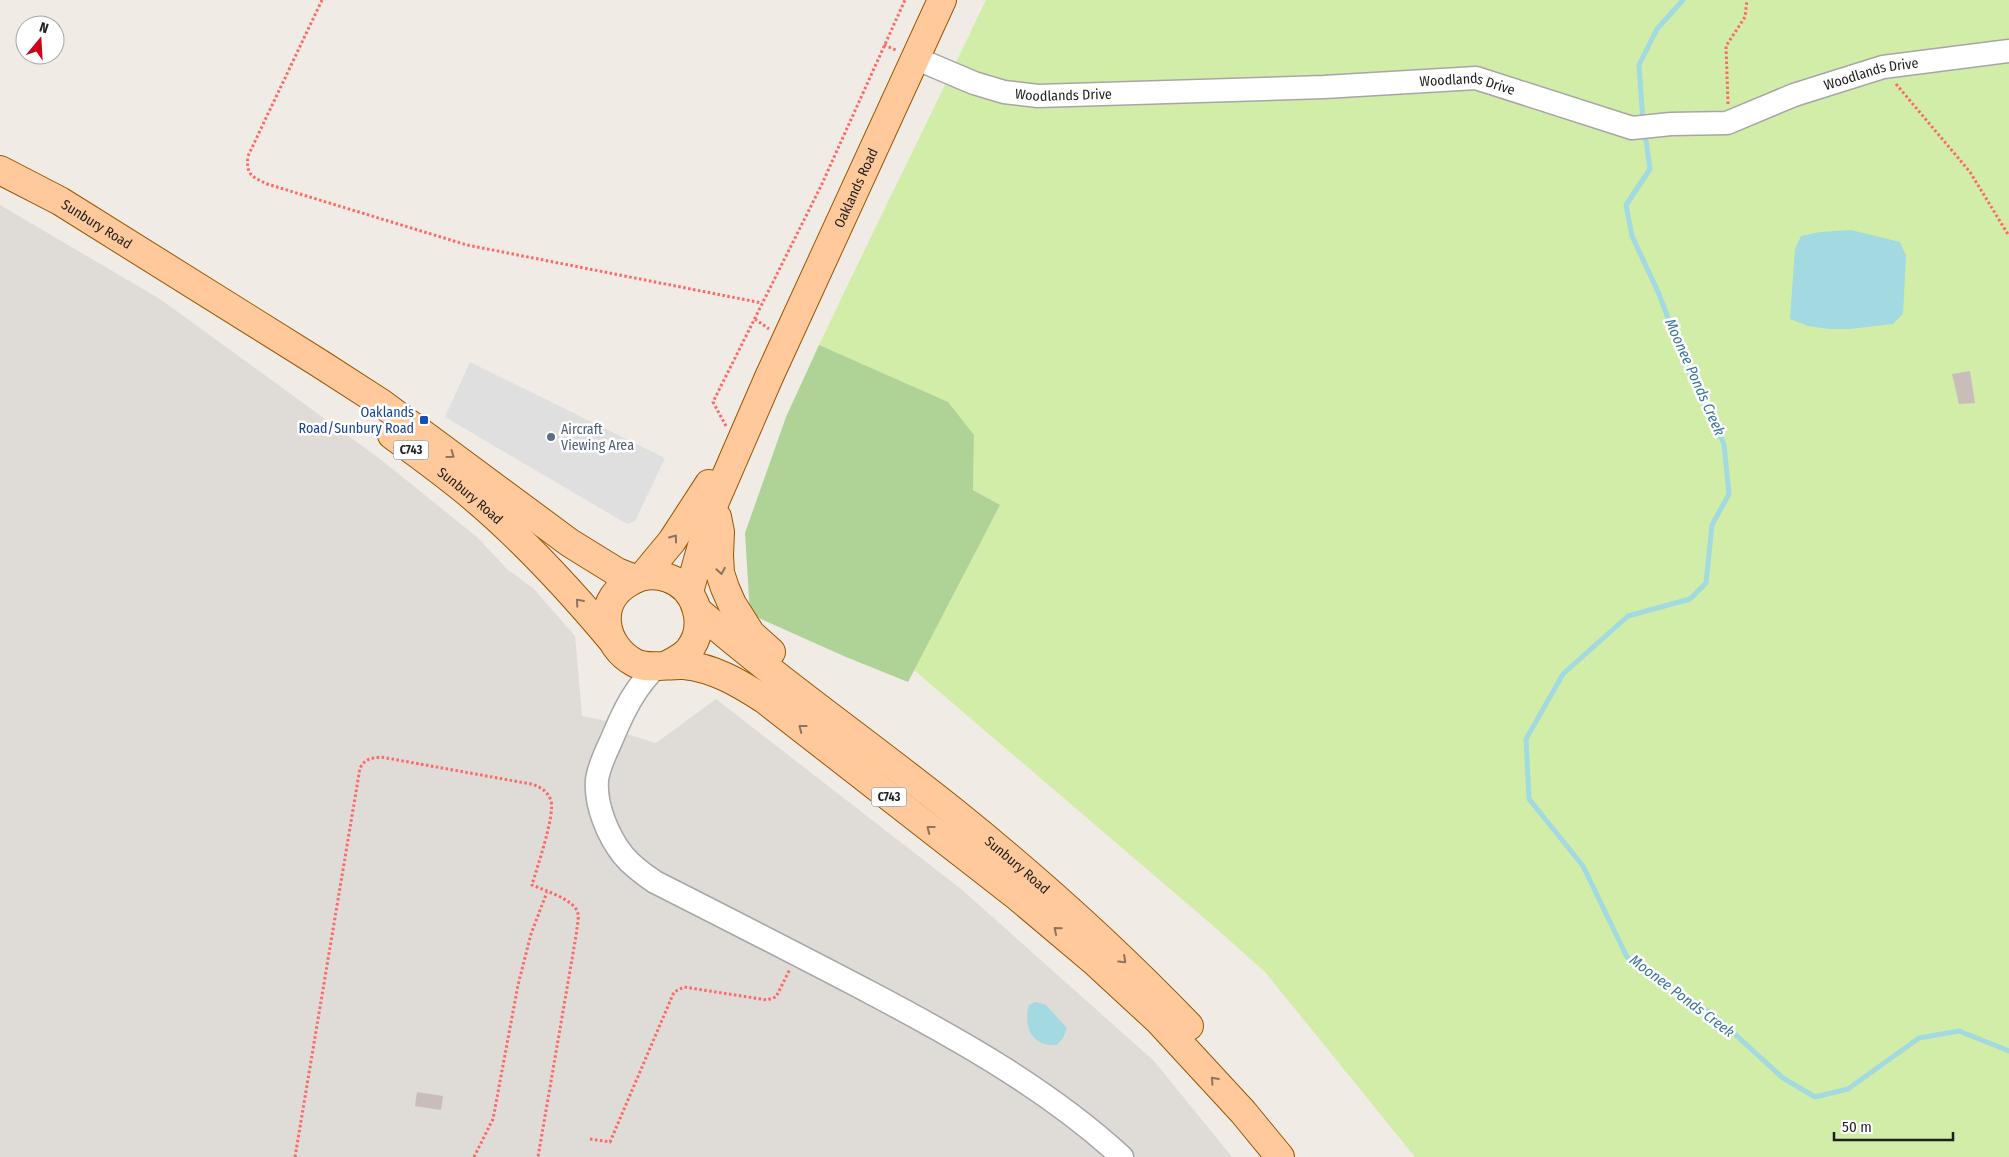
<svg xmlns="http://www.w3.org/2000/svg" width="2009" height="1157" viewBox="0 0 2009 1157" font-family="'Fira Sans Condensed',sans-serif">
<rect width="100%" height="100%" fill="#f0ebe5"/>
<!-- airport -->
<path fill="#dfdbd6" d="M0 205 160 299 380 459 477 537 508 570 533 588 575 636 582 716 606 721 630 735 656 743 716 699 961 889 1154 1061 1232 1157H0Z"/>
<!-- grass -->
<path fill="#d2eda8" d="M986 0H2009V1157H1415L1265 972 1218 930 914 670 1000 505 973 490 974 435 819 345C874 229 931 115 986 0Z"/>
<!-- forest -->
<path fill="#afd297" d="M819 345 948 402 974 435 973 490 1000 505 908 682 846 657 750 614 745 533 786 417Z"/>
<!-- parking -->
<path fill="#dfdfdf" d="M470 362 665 458 635 521 627 524 445 417Z"/>
<!-- water -->
<path fill="#a3d9e0" d="M1851 230 1900 242 1906 256 1903 314 1893 324 1850 329H1829L1808 326 1790 319 1795 249 1801 236 1820 232Z
M1036 1002 1046 1005 1067 1028 1063 1038 1057 1045C1032 1047 1023 1028 1029 1005Z"/>
<g fill="none" stroke-linecap="round" stroke-linejoin="round">
<!-- stream -->
<path stroke="#a3d9e0" stroke-width="5" d="M1643 122 1639 65 1657 29 1683 0
M1645 133 1650 169 1626 205 1632 236 1659 294 1687 368 1724 444 1729 494 1712 525 1706 583 1690 599 1628 616 1563 674 1526 739 1529 799 1583 866 1627 957 1715 1016 1783 1078 1815 1097 1848 1089 1919 1038 1959 1031 2009 1051"/>
</g>
<!-- building -->
<path fill="#c8bdb8" d="M1970 371 1975 403 1959 404 1952 374Z
M417 1092 443 1096 441 1110 415 1106Z"/>
<g fill="none" stroke-linecap="round" stroke-linejoin="round">
<defs>
<g id="minor">
<path id="s1" d="M915 58 974 83 1004 92 1038 96 1324 87 1476 78 1632 128 1671 124 1727 123 1794 95 1883 67 2009 51"/>
<path d="M656 667C636 687 625 708 614 734 608 749 599 764 597 780 595 805 608 836 623 855 632 866 643 874 655 882 728 919 801 956 873 994 960 1040 1049 1090 1122 1157"/>
</g>
<g id="major">
<path id="s2" d="M0 170 60 201 319 363 381 403 570 543 617 572 635 579"/>
<path id="s3" d="M392 435C419 455 447 475 473 497 524 540 569 589 611 639"/>
<path d="M717 517 720 532 719 555 720 573 725 588 732 604 751 634 771 652"/>
<path d="M643 576 672 541 709 484"/>
<path id="s4" d="M689 592 713 506 769 377 942 0"/>
<path id="s5" d="M698 611C780 682 869 744 954 812 1036 878 1116 950 1189 1026"/>
<path d="M667 665C675 661 683 657 689 650 708 626 697 588 668 578 654 573 640 575 628 583 595 603 603 646 635 663 649 670 668 664 684 665 714 668 739 683 764 699L1018 897 1094 961 1159 1021 1243 1112 1280 1157"/>
</g>
</defs>
<!-- minor casing -->
<use href="#minor" stroke="#a6a6a6" stroke-width="25"/>
<!-- major casing -->
<use href="#major" stroke="#9a5600" stroke-width="30"/>
<!-- path -->
<path stroke="#ff6768" stroke-width="3" stroke-dasharray="2.5 2.5" stroke-linecap="butt" d="M322 0 248 156C246 175 251 176 267 184L467 245 762 303
M884 45 896 50
M1896 84 1970 172 2009 236
M1728 104 1726 46 1745 17 1747 0
M755 319 769 329
M726 426 713 402 821 186 905 0
M590 1139 610 1142 674 992 684 987 767 1000 776 997 790 969
M295 1157 360 768C365 759 371 758 381 757L531 784C539 786 548 791 551 801 555 816 537 867 532 885 544 890 576 900 578 914 579 919 577 925 577 930L538 1157
M474 1157 493 1119 518 985 531 934 547 892"/>
<!-- minor -->
<use href="#minor" stroke="#fff" stroke-width="22"/>
<!-- major -->
<use href="#major" stroke="#ffc99b" stroke-width="28"/>
</g>
<!-- one-way arrows -->
<defs><path id="oneway-chevron" d="M-2-3.5L2.5 0L-2 3.5" fill="none" stroke-width="1.6" stroke-linecap="round" stroke-linejoin="round" transform="scale(1.25)"/></defs>
<g stroke="#8f745d">
<use href="#oneway-chevron" transform="translate(451 455) rotate(36)"/>
<use href="#oneway-chevron" transform="translate(674 538) rotate(-54)"/>
<use href="#oneway-chevron" transform="translate(721 571) rotate(80)"/>
<use href="#oneway-chevron" transform="translate(579 602) rotate(-131)"/>
<use href="#oneway-chevron" transform="translate(802 728) rotate(-142)"/>
<use href="#oneway-chevron" transform="translate(930 829) rotate(-142)"/>
<use href="#oneway-chevron" transform="translate(1057 930) rotate(-140)"/>
<use href="#oneway-chevron" transform="translate(1123 960) rotate(43)"/>
<use href="#oneway-chevron" transform="translate(1214 1080) rotate(-132)"/>
</g>
<!-- markers -->
<rect fill="#1a4fb4" stroke="#fff" stroke-width="2" x="419" y="415" width="10" height="10" rx="2.5"/>
<circle fill="#5c6f8a" stroke="#fff" stroke-width="2" cx="551" cy="437" r="5"/>
<g text-anchor="middle" stroke-width="5" stroke-linejoin="round" paint-order="stroke">
<!-- shield labels -->
<g fill="#fff" stroke="#626262" stroke-width="1">
<rect x="393.5" y="440.5" width="35" height="19" rx="4"/>
<rect x="871.5" y="787.5" width="35" height="19" rx="4"/>
</g>
<g font-size="12" font-weight="bold" fill="#1f1f1f">
<text x="411" y="454">C743</text>
<text x="889" y="801">C743</text>
</g>
<!-- street labels -->
<g font-size="14" fill="#1f1f1f" stroke="#fff">
<text dy="5" stroke="none"><textPath href="#s1" startOffset="980">Woodlands Drive</textPath></text>
<text dy="5" stroke="none"><textPath href="#s1" startOffset="560">Woodlands Drive</textPath></text>
<text dy="5" stroke="none"><textPath href="#s1" startOffset="155">Woodlands Drive</textPath></text>
<text dy="5" stroke="none"><textPath href="#s4" startOffset="438">Oaklands Road</textPath></text>
<text dy="5" stroke="none"><textPath href="#s2" startOffset="111">Sunbury Road</textPath></text>
<text dy="5" stroke="none"><textPath href="#s3" startOffset="99">Sunbury Road</textPath></text>
<text dy="5" stroke="none"><textPath href="#s5" startOffset="408">Sunbury Road</textPath></text>
</g>
<!-- transit labels -->
<g font-size="14" fill="#164399" stroke="#fff" text-anchor="end">
<text x="414" y="417">Oaklands<tspan x="414" dy="16">Road/Sunbury Road</tspan></text>
</g>
<!-- service labels -->
<g font-size="14" fill="#4e5e75" stroke="#fff" text-anchor="start">
<text x="561" y="434">Aircraft<tspan x="561" dy="16">Viewing Area</tspan></text>
</g>
<!-- water labels -->
<g font-size="15" font-style="italic" fill="#3e779c" stroke="#fff">
<text transform="translate(1695 377) rotate(66)" y="5">Moonee Ponds Creek</text>
<text transform="translate(1682 996) rotate(37)" y="5">Moonee Ponds Creek</text>
</g>
</g>
<!-- north arrow -->
<g transform="translate(40 40) rotate(18)"><circle r="24" fill="#ffffff" stroke="#a5a5a5"/>
<path d="M0-4L9 19L0 12L-9 19Z" fill="#ce0017"/>
<text y="-8" font-size="14" font-weight="bold" text-anchor="middle" fill="#1f1f1f">N</text>
</g>
<!-- scale -->
<path d="M1834 1132v8h119v-8" fill="none" stroke="#1f1f1f" stroke-width="2.5"/>
<text x="1842" y="1132" font-size="15" fill="#1f1f1f" stroke="#ffffff" stroke-width="4" paint-order="stroke">50 m</text>
</svg>
